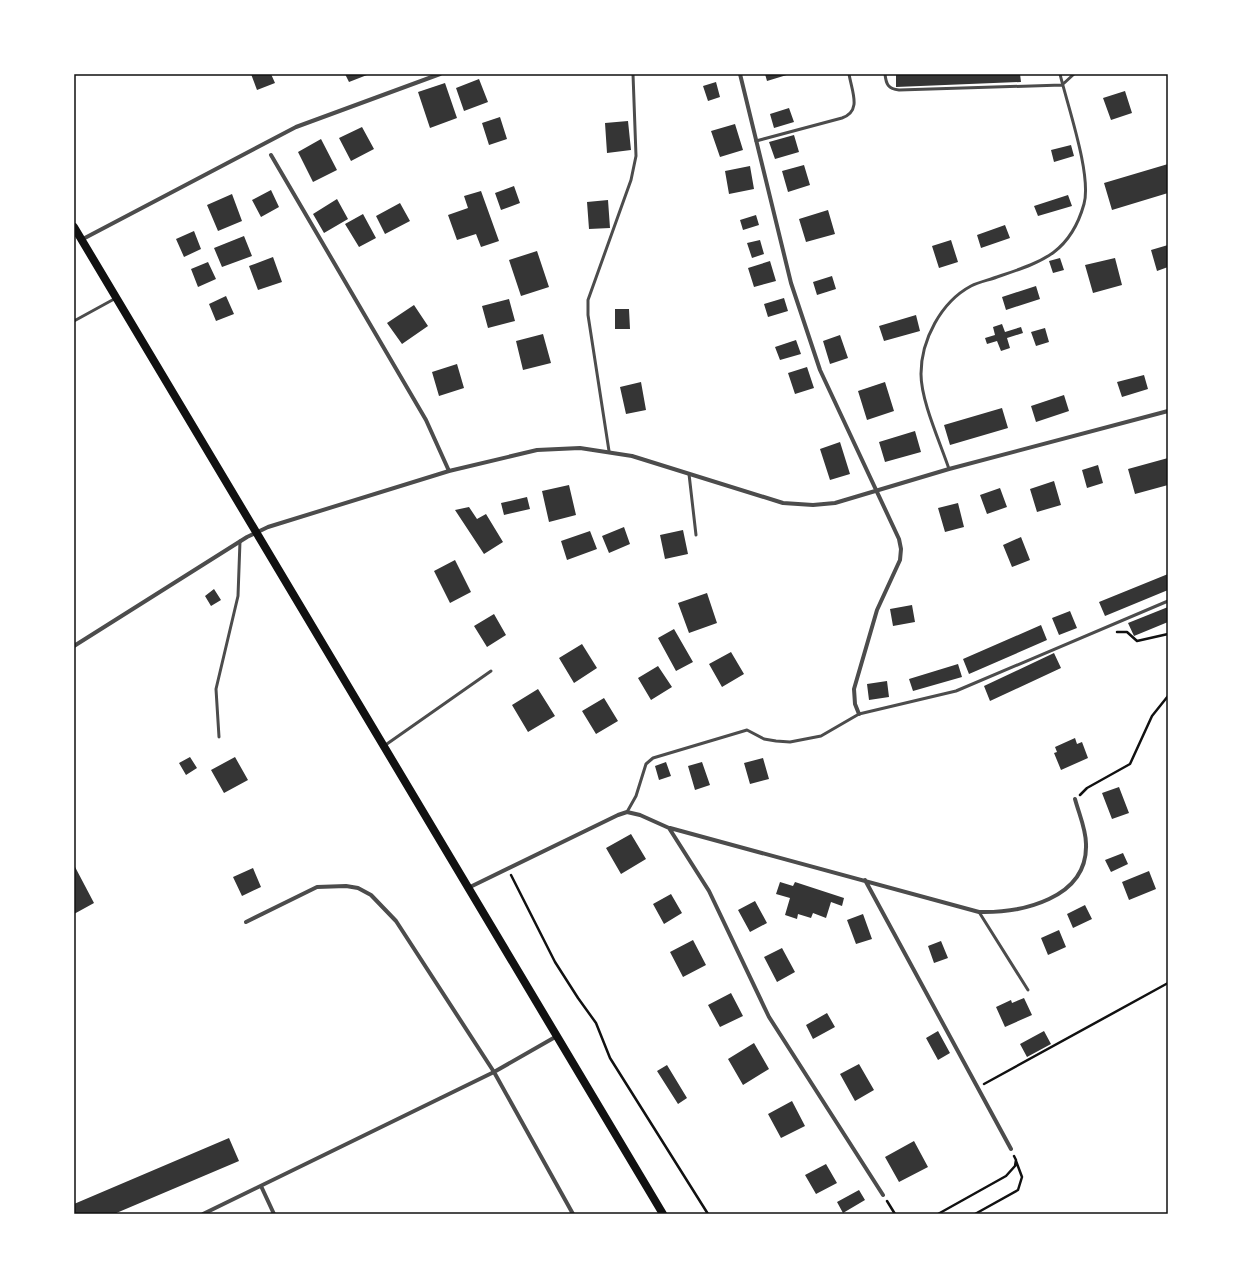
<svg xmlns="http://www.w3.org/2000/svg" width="1242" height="1288" viewBox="0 0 1242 1288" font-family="Rubik,sans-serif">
<rect width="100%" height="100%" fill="#fff"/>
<!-- building -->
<path fill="#353535" d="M251 74H271L275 83 257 90Z
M345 74H367V75L349 82Z
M765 74H790L767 81Z
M896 74H1020L1021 82 896 87Z
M479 79 488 102 464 111 456 88Z
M716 82 720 97 708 101 703 86Z
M445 83 457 118 430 128 418 92Z
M1125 91 1132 113 1111 120 1103 98Z
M789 108 794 122 774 128 770 114Z
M500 117 507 139 489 145 482 123Z
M628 121 631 150 607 153 605 123Z
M735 124 743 150 720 157 711 131Z
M362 127 374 149 351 161 339 138Z
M794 135 799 152 775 159 769 142Z
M321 139 337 170 313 182 298 152Z
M1071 145 1074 156 1054 162 1051 150Z
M1168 164V193L1112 210 1104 183Z
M804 165 810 185 788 192 782 171Z
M750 166 754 189 729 194 725 171Z
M514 186 520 203 501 210 495 193Z
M271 190 279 207 261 217 252 200Z
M481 191 499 241 481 247 476 234 457 240 448 215 468 208 464 196Z
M232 194 242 221 218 231 207 205Z
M1068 195 1072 206 1038 216 1034 206Z
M337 199 348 219 324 233 313 214Z
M608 200 610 228 589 229 587 202Z
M400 203 410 221 385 234 376 216Z
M828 210 835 234 806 242 799 219Z
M363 214 376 238 359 247 345 224Z
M756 215 759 225 743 230 740 220Z
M1005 225 1010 238 981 248 977 235Z
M194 231 201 249 184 257 176 239Z
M244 236 252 256 222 267 214 248Z
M760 240 764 254 752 258 747 243Z
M951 240 958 262 939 268 932 246Z
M1168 245V267L1157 271 1151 250Z
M537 251 549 287 521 296 509 260Z
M273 257 282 282 258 290 249 266Z
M1060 258 1064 270 1053 273 1049 261Z
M1115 258 1122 285 1093 293 1085 265Z
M770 261 776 281 754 287 748 268Z
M208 262 216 279 198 287 191 269Z
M832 276 836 289 817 295 813 282Z
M1036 286 1040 299 1006 310 1002 297Z
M226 296 234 314 216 321 209 304Z
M784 298 788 311 768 317 764 304Z
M509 299 515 321 488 328 482 306Z
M414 305 428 326 402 344 387 323Z
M615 309H629L630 329H615Z
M916 315 920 331 884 341 879 326Z
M1002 324 1005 332 1021 327 1023 333 1007 338 1010 348 1001 351 997 341 987 344 985 338 995 335 993 327Z
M1045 328 1049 342 1036 346 1031 332Z
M543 334 551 363 523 370 516 341Z
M840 335 848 358 830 364 823 341Z
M796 340 801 354 780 360 775 347Z
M457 364 464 388 439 396 432 372Z
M807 367 814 388 795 394 788 373Z
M1144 375 1148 389 1122 397 1117 382Z
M641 382 646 410 626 414 620 387Z
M885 382 894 411 867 420 858 391Z
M1064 395 1069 411 1036 422 1031 406Z
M1002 408 1008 428 950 445 944 425Z
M915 431 921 452 885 462 879 442Z
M840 442 850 474 830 480 820 449Z
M1168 458V485L1135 494 1128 469Z
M1098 465 1103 483 1087 488 1082 470Z
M1054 481 1061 505 1037 512 1030 489Z
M569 485 576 515 549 522 542 491Z
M1000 488 1007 507 987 514 980 495Z
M527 497 530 509 504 515 501 503Z
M958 503 964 527 945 532 938 508Z
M469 507 477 519 486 514 503 542 484 554 455 510Z
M624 527 630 544 609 553 602 536Z
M683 530 688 554 665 559 660 535Z
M590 531 597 549 567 560 561 541Z
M1021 537 1030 560 1012 567 1003 545Z
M455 560 471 592 450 603 434 571Z
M1168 574V590L1105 616 1099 602Z
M214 589 221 600 211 606 205 596Z
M707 593 717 623 689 633 678 603Z
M912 605 915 622 893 626 890 609Z
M1168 607V622L1134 636 1128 623Z
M1070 611 1077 628 1059 635 1052 618Z
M494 614 506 635 487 647 474 626Z
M1041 625 1047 640 969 674 963 659Z
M674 629 693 662 676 671 658 638Z
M582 644 597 668 574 683 559 658Z
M731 652 744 674 722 687 709 664Z
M1054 653 1061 668 990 701 984 686Z
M958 664 962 677 913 691 909 679Z
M658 666 672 687 651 700 638 678Z
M887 681 889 697 869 700 867 684Z
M538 689 555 716 528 732 512 705Z
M604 698 618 721 596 734 582 711Z
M1075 738 1077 744 1082 742 1088 758 1061 770 1054 753 1057 752 1055 747Z
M190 757 197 768 186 775 179 763Z
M235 757 248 780 224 793 211 770Z
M763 758 769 779 750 784 744 763Z
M666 762 671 776 659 780 655 766Z
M702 762 710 785 695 790 688 766Z
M1119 787 1129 813 1112 819 1102 793Z
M631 834 646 859 621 874 606 848Z
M1123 853 1128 864 1111 872 1105 860Z
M74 865 94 903 74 914Z
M253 868 261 887 242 896 233 877Z
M1149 871 1156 889 1129 900 1122 882Z
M780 882 793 886 795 882 844 898 842 906 831 902 826 918 813 913 811 918 798 914 797 919 785 915 790 898 776 894Z
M671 894 682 913 664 924 653 904Z
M755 901 767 923 750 932 738 910Z
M1085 905 1092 919 1073 928 1067 914Z
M863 914 872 939 856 944 847 920Z
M1059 930 1066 947 1048 955 1041 938Z
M693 940 706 965 683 977 670 952Z
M941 941 948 958 934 963 928 946Z
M782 948 795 972 777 982 764 957Z
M731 993 743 1016 720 1027 708 1005Z
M1024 998 1032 1015 1005 1027 996 1007 1011 1000 1012 1003Z
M827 1013 835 1027 813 1039 806 1025Z
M938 1031 950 1053 938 1060 926 1038Z
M1044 1031 1051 1044 1027 1057 1020 1044Z
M754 1043 769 1069 743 1085 728 1059Z
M859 1064 874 1090 855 1101 840 1074Z
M667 1065 687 1098 678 1104 657 1071Z
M792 1101 805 1126 781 1138 768 1114Z
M229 1138 239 1161 114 1214H74V1204Z
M914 1141 928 1167 899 1182 885 1157Z
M826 1164 837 1183 816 1194 805 1175Z
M859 1190 865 1200 843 1213 837 1202Z"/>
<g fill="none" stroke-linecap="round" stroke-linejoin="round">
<!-- path -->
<path stroke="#111" stroke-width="2.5" d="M1117 632H1127L1137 641 1168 634
M1080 795 1087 788 1130 764 1152 716 1168 696
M511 875 555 962 578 998 596 1023 610 1058 708 1214
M984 1084 1168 983
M887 1201 895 1214
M938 1214 1006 1176 1015 1166 1016 1160 1014 1156
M975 1214 1018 1190 1022 1177 1016 1161"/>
<!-- service -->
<path stroke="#4c4c4c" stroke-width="3" d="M885 74C886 84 888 89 899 90L1062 85 1074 74
M756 141 842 118C862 111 852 92 849 74
M74 321 116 298
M609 451 588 315V300L631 180 636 156 633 74
M949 469C940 442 921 401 921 374 921 340 941 302 971 286 979 282 989 280 997 277 1041 262 1070 254 1084 204 1092 175 1067 104 1060 74
M689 474 696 535
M219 737 216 689 238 596 240 541
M384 746 491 671
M627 812 636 796 646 764 653 758 747 730 764 739 776 741 790 742 821 736 859 714 956 691 1168 601
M979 912 1028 990"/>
<!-- minor -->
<path stroke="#4c4c4c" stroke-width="4" d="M740 74 791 283 820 370 899 539 901 549 900 560 877 610 854 689 855 704 859 714
M271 155 426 420 449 471
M81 240 296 127 440 74
M74 646 247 537 268 527 449 471 537 450 580 448 632 456 783 503 813 505 835 503 949 469 1168 411
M670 828 979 912C1021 913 1088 899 1086 844 1086 829 1079 814 1075 799
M865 880 1011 1149
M468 888 618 815 627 812 640 815 669 828 709 891 769 1017 883 1195
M246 922 317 887 346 886 358 888 371 895 396 921 494 1072 573 1214
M261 1186 274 1214
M203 1214 494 1072 557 1036"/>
<!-- secondary -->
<path stroke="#111" stroke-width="8" d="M74 227 663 1214"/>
</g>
<!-- border -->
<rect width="1242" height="1288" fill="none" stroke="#ffffff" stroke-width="150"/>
<rect x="75" y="75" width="1092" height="1138" fill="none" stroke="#111" stroke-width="1.5"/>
</svg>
